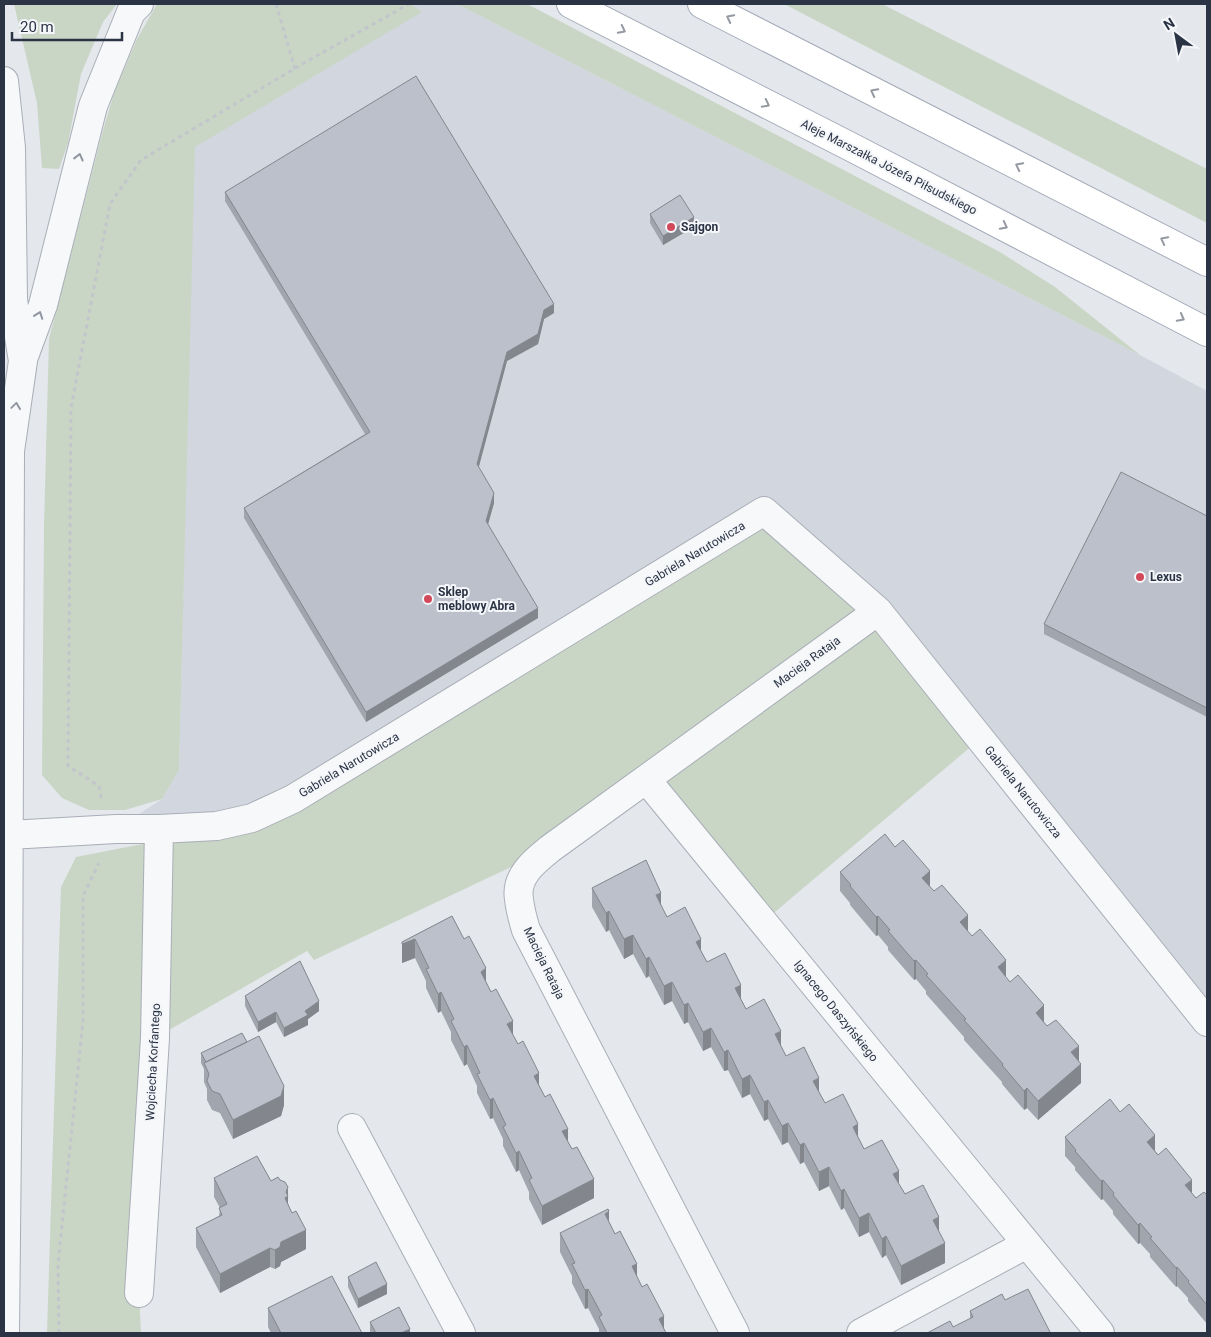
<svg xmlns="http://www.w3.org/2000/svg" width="1211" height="1337" viewBox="0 0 1211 1337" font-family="Roboto,sans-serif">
<rect width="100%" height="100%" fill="#e4e7ec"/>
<!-- built -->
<path fill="#d2d6de" d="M411 4H457L1140 355 1207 391V1022L878 611 252 818 116 829 162 799 179 770 194 147 421 12Z"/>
<!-- green -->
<path fill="#c9d6c5" d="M14 4H117L103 22 81 74 68 143 59 169 42 168 37 103Z
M157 4H411L422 12 195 147 179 770 162 799 125 810H89L62 798 42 775 44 526 49 339 102 134 114 93 137 39Z
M457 4H526L533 7 1000 252 1055 287 1140 355Z
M784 4H882L1207 169V223Z
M764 511 980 739 763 922 646 779 551 848 314 960 307 951 155 1038 139 1293 141 1333H47L61 887 76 857 158 841 252 818Z"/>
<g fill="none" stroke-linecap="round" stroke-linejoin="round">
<defs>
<path id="minor" d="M4 81 11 148 13 300 23 361 10 451 8 1043 5 1333
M23 359 43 305 93 106 131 12 139 4
M646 779 1100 1333
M9 835 116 829H159L217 826 252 818 293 799 764 511 878 611 1207 1022
M352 1128 461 1333
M139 1293 155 1038 159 829
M735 1333 526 930C523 920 520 910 519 899 515 876 535 861 551 848L878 611
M861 1333 1027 1244"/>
<path id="major" d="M571 4 853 148 1207 332
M702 4 1207 262"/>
</defs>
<!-- minor casing -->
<use href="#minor" stroke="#a9aeb7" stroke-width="30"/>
<!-- major casing -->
<use href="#major" stroke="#a3abb8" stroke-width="30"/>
<!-- path -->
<path stroke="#c2c5cb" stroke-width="3" stroke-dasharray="4 4" stroke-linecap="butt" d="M276 4 295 69
M101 798 99 786 68 766 71 408 110 204 141 160 304 63 409 4
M59 1333 58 1264 83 1021V896L99 863"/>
<!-- minor -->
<use href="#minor" stroke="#f7f8fa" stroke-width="28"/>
<!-- major -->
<use href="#major" stroke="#fff" stroke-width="28"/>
</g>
<!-- wall -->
<path fill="#a1a5ae" d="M225 192 554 313 544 319 538 344 507 361 478 467 494 503 488 525 538 618 366 722 244 518V508L365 434 225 201Z
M650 214 694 227 663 245 650 223Z
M1207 516V717L1044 634V624Z
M840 872 930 887 1044 1023 1079 1061 1081 1083 1038 1120 1027 1108 1024 1110 1002 1084V1082L964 1040V1037L926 994V991L916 979 914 980 888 950V947L878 935 876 936 850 905V903L840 891Z
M592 888 661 907 667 917 701 951 707 962 741 999 746 1009 781 1046 786 1056 819 1092 825 1103 858 1137 864 1149 899 1184 905 1194 939 1231 945 1263 901 1285 886 1255 882 1258 869 1232 859 1237 844 1208 841 1210 829 1186 819 1191 804 1162 800 1164 788 1142 782 1145 768 1119 764 1121 750 1094 742 1098 728 1070 724 1071 711 1047 703 1051 688 1022 684 1024 672 1001 664 1005 649 976 646 978 633 954 624 959 609 930 606 932 592 907Z
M452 916 568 1142 594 1198 542 1225 529 1199V1192L519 1170 516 1172 503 1146V1139L493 1118 490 1119 477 1093V1086L467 1064 464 1066 451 1040V1032L441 1011 438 1013 426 988V981L415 958 402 963V942Z
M245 996 319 1011 308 1019V1025L284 1037 276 1022 258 1032 245 1006Z
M247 1042 284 1105 281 1116 233 1139 220 1113 212 1110 207 1100V1089L204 1082V1069L201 1063V1053Z
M1065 1137 1155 1151 1196 1198 1207 1195V1324L1188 1301V1298L1177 1286 1176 1287 1150 1257V1254L1140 1243 1138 1244 1113 1214V1211L1103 1199 1101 1200 1075 1170V1167L1065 1156Z
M214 1178 271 1181 280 1180 288 1187V1204L306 1249 281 1262 280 1266 275 1269 270 1267 220 1293 196 1247V1228L219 1216 220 1208 214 1197Z
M609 1222 637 1277 666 1333H599V1329L588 1308 585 1309 572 1283V1276L560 1252V1233Z
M348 1277 387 1294 358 1308 348 1287Z
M1005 1300 1050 1333 970 1319V1311Z
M268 1308 362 1333H271L268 1327Z
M370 1322 410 1333H371L370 1332Z"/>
<!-- shaded-wall -->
<path fill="#83868d" d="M694 217V227L663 245V236Z
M554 304V313L544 319 538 344 507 361 477 474V464L507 352 544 310Z
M494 493V503L486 531V521Z
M538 608V618L366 722V712Z
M930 871V891L922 878Z
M661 893V912L656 895Z
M609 911V930L606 932V913Z
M968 915V934L960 922Z
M878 916V935L876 936V917Z
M633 935V954L624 959V939Z
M415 939V958L402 963V944Z
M701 939V958L696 942Z
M649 957V976L646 978V959Z
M916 960V979L914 980V961Z
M1006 960V979L998 967Z
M486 968V987L481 972Z
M672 982V1001L664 1005V986Z
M741 985V1005L735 988Z
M441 992V1011L438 1013V994Z
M319 1001V1011L308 1019V1025L284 1037V1028L305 1011Z
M688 1003V1022L684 1024V1005Z
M1044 1005V1024L1036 1013Z
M276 1012V1022L258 1032V1022Z
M513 1021V1040L507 1024Z
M711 1028V1047L703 1051V1032Z
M781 1031V1050L775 1034Z
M467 1045V1064L464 1066V1047Z
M1079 1046V1065L1071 1052Z
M728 1050V1070L724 1071V1052Z
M1081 1064V1083L1038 1120V1101Z
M539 1073V1092L534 1076Z
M750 1075V1094L742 1098V1079Z
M819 1078V1097L813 1081Z
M284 1086V1105L281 1116 233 1139V1120Z
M1027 1088V1108L1024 1110V1091Z
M493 1098V1118L490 1119V1100Z
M768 1100V1119L764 1121V1102Z
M788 1123V1142L782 1145V1126Z
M858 1124V1143L853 1127Z
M568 1129V1148L562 1131Z
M1155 1135V1154L1147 1142Z
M804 1143V1162L800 1164V1145Z
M519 1151V1170L516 1172V1153Z
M829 1167V1186L819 1191V1172Z
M899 1171V1190L893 1174Z
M594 1179V1198L542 1225V1206Z
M1103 1180V1199L1101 1200V1181Z
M1192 1180V1199L1185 1185Z
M288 1187V1215L285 1198Z
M844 1189V1208L841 1210V1191Z
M609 1211V1230L605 1214Z
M869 1213V1232L859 1237V1218Z
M939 1217V1236L933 1220Z
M1140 1223V1243L1138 1244V1225Z
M306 1230V1249L281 1262 280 1266 275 1269V1250L281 1242Z
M886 1236V1255L882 1258V1239Z
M945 1243V1263L901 1285V1266Z
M270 1248V1267L220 1293V1274Z
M637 1264V1283L632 1266Z
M1177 1267V1286L1176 1287V1268Z
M387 1284V1294L358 1308V1299Z
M588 1289V1308L585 1309V1290Z
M664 1316V1333L659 1319Z
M410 1329V1333H401Z"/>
<!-- building -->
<path fill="#bbc0ca" stroke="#83868d" d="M416 76 554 304 544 310 538 334 507 352 477 464 494 493 486 521 538 608 366 712 244 508 370 432 225 192Z
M680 195 694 217 663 236 650 214Z
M1121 472 1207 516V708L1044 624Z
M885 834 895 847 903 840 930 871 922 878 934 891 942 885 968 915 960 922 972 936 980 929 1006 960 998 967 1010 982 1018 975 1044 1005 1036 1013 1047 1026 1056 1020 1079 1046 1071 1052 1081 1064 1038 1101 1027 1088 1024 1091 1002 1065 1003 1064 964 1020 966 1019 926 975 928 974 916 960 914 961 888 931 890 930 878 916 876 917 850 886 851 885 840 872Z
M646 860 661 893 656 895 667 917 685 907 701 939 696 942 707 962 725 953 741 985 735 988 746 1009 764 999 781 1031 775 1034 786 1056 804 1047 819 1078 813 1081 825 1103 843 1094 858 1124 853 1127 864 1149 882 1140 899 1171 893 1174 905 1194 923 1185 939 1217 933 1220 945 1243 901 1266 886 1236 882 1239 869 1213 859 1218 844 1189 841 1191 829 1167 819 1172 804 1143 800 1145 788 1123 782 1126 768 1100 764 1102 750 1075 742 1079 728 1050 724 1052 711 1028 703 1032 688 1003 684 1005 672 982 664 986 649 957 646 959 633 935 624 939 609 911 606 913 592 888Z
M452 916 464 939 469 936 486 968 481 972 491 992 496 989 513 1021 507 1024 518 1044 523 1041 539 1073 534 1076 545 1097 550 1094 568 1129 562 1131 572 1149 577 1147 594 1179 542 1206 529 1180 532 1178 519 1151 516 1153 503 1127 506 1125 493 1098 490 1100 477 1074 480 1073 467 1045 464 1047 451 1021 454 1019 441 992 438 994 426 969 429 968 415 939 402 944V942Z
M300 961 319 1001 305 1011 308 1015 284 1028 276 1012 258 1022 245 996Z
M242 1033 247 1042 206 1062 201 1053Z
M259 1036 284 1086 281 1096 233 1120 220 1094 212 1091 207 1081 209 1074 204 1063Z
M1110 1099 1120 1112 1129 1104 1155 1135 1147 1142 1158 1155 1166 1148 1192 1180 1185 1185 1196 1198 1204 1192 1207 1195V1305L1188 1282 1189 1281 1177 1267 1176 1268 1150 1238 1152 1237 1140 1223 1138 1225 1113 1195 1114 1193 1103 1180 1101 1181 1075 1151 1076 1150 1065 1137Z
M257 1156 271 1181 278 1177 280 1180 285 1182 288 1187 286 1192 288 1196 285 1198 292 1213 296 1211 306 1230 281 1242 280 1247 275 1250 270 1248 220 1274 196 1228 222 1215 219 1208 227 1204 214 1178Z
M608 1209 609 1211 605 1214 615 1234 620 1231 637 1264 632 1266 642 1287 647 1284 664 1316 659 1319 666 1333H607L599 1317 602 1315 588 1289 585 1290 572 1264 575 1263 560 1233Z
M376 1262 387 1284 358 1299 348 1277Z
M332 1276 362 1333H281L268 1308Z
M1028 1289 1050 1332 1049 1333H927L950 1321 953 1327 973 1317 970 1311 1002 1294 1005 1300Z
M399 1307 410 1329 401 1333H376L370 1322Z"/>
<!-- one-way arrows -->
<defs><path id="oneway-chevron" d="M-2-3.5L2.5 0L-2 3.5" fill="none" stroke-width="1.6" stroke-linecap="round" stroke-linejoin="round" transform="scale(1.25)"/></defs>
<g stroke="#959aa2">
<use href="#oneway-chevron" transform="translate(730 18) rotate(-153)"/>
<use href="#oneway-chevron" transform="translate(622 30) rotate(27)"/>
<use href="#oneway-chevron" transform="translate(874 92) rotate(-153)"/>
<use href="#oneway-chevron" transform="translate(766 104) rotate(27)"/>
<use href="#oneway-chevron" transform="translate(1019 166) rotate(-153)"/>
<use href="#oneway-chevron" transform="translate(1004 226) rotate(27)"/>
<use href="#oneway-chevron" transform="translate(1164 240) rotate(-153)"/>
<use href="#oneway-chevron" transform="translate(1181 318) rotate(28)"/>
</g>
<g stroke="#9196a0">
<use href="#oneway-chevron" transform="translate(79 157) rotate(-76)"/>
<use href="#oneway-chevron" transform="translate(39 315) rotate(-70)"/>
<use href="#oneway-chevron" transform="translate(16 406) rotate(-82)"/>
</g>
<!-- markers -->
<g fill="#d1495b" stroke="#f4f6f9" stroke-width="2">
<circle cx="671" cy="227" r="5"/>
<circle cx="1140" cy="577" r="5"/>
<circle cx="428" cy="599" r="5"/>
</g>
<g text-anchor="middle" stroke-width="4" stroke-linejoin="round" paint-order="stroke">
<!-- street labels -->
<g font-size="12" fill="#2b3445" stroke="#f4f6f9">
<text transform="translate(889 167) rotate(27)" y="4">Aleje Marszałka Józefa Piłsudskiego</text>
<text transform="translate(695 554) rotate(-31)" y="4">Gabriela Narutowicza</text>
<text transform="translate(807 662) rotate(-36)" y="4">Macieja Rataja</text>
<text transform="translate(349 765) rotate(-31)" y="4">Gabriela Narutowicza</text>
<text transform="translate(1023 792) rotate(51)" y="4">Gabriela Narutowicza</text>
<text transform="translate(544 963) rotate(64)" y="4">Macieja Rataja</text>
<text transform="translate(836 1011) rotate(51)" y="4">Ignacego Daszyńskiego</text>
<text transform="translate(153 1062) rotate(-87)" y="4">Wojciecha Korfantego</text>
</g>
<!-- poi labels -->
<g font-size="12" font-weight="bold" fill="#2b3445" stroke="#f4f6f9" text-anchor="start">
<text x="681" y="231">Sajgon</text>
<text x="1150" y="581">Lexus</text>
<text x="438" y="596">Sklep<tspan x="438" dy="14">meblowy Abra</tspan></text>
</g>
</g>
<!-- border -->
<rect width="1211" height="1337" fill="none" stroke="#2b3445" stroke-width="10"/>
<!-- north arrow -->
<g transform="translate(1176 35) rotate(328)" stroke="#f4f6f9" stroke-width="4" paint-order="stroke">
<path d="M0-4L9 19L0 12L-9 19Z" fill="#2b3445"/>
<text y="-8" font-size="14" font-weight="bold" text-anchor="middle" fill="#2b3445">N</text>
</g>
<!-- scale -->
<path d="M12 32v8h110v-8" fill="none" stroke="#2b3445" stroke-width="2.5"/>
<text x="20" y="32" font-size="15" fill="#2b3445" stroke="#f4f6f9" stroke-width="4" paint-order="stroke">20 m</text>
</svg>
